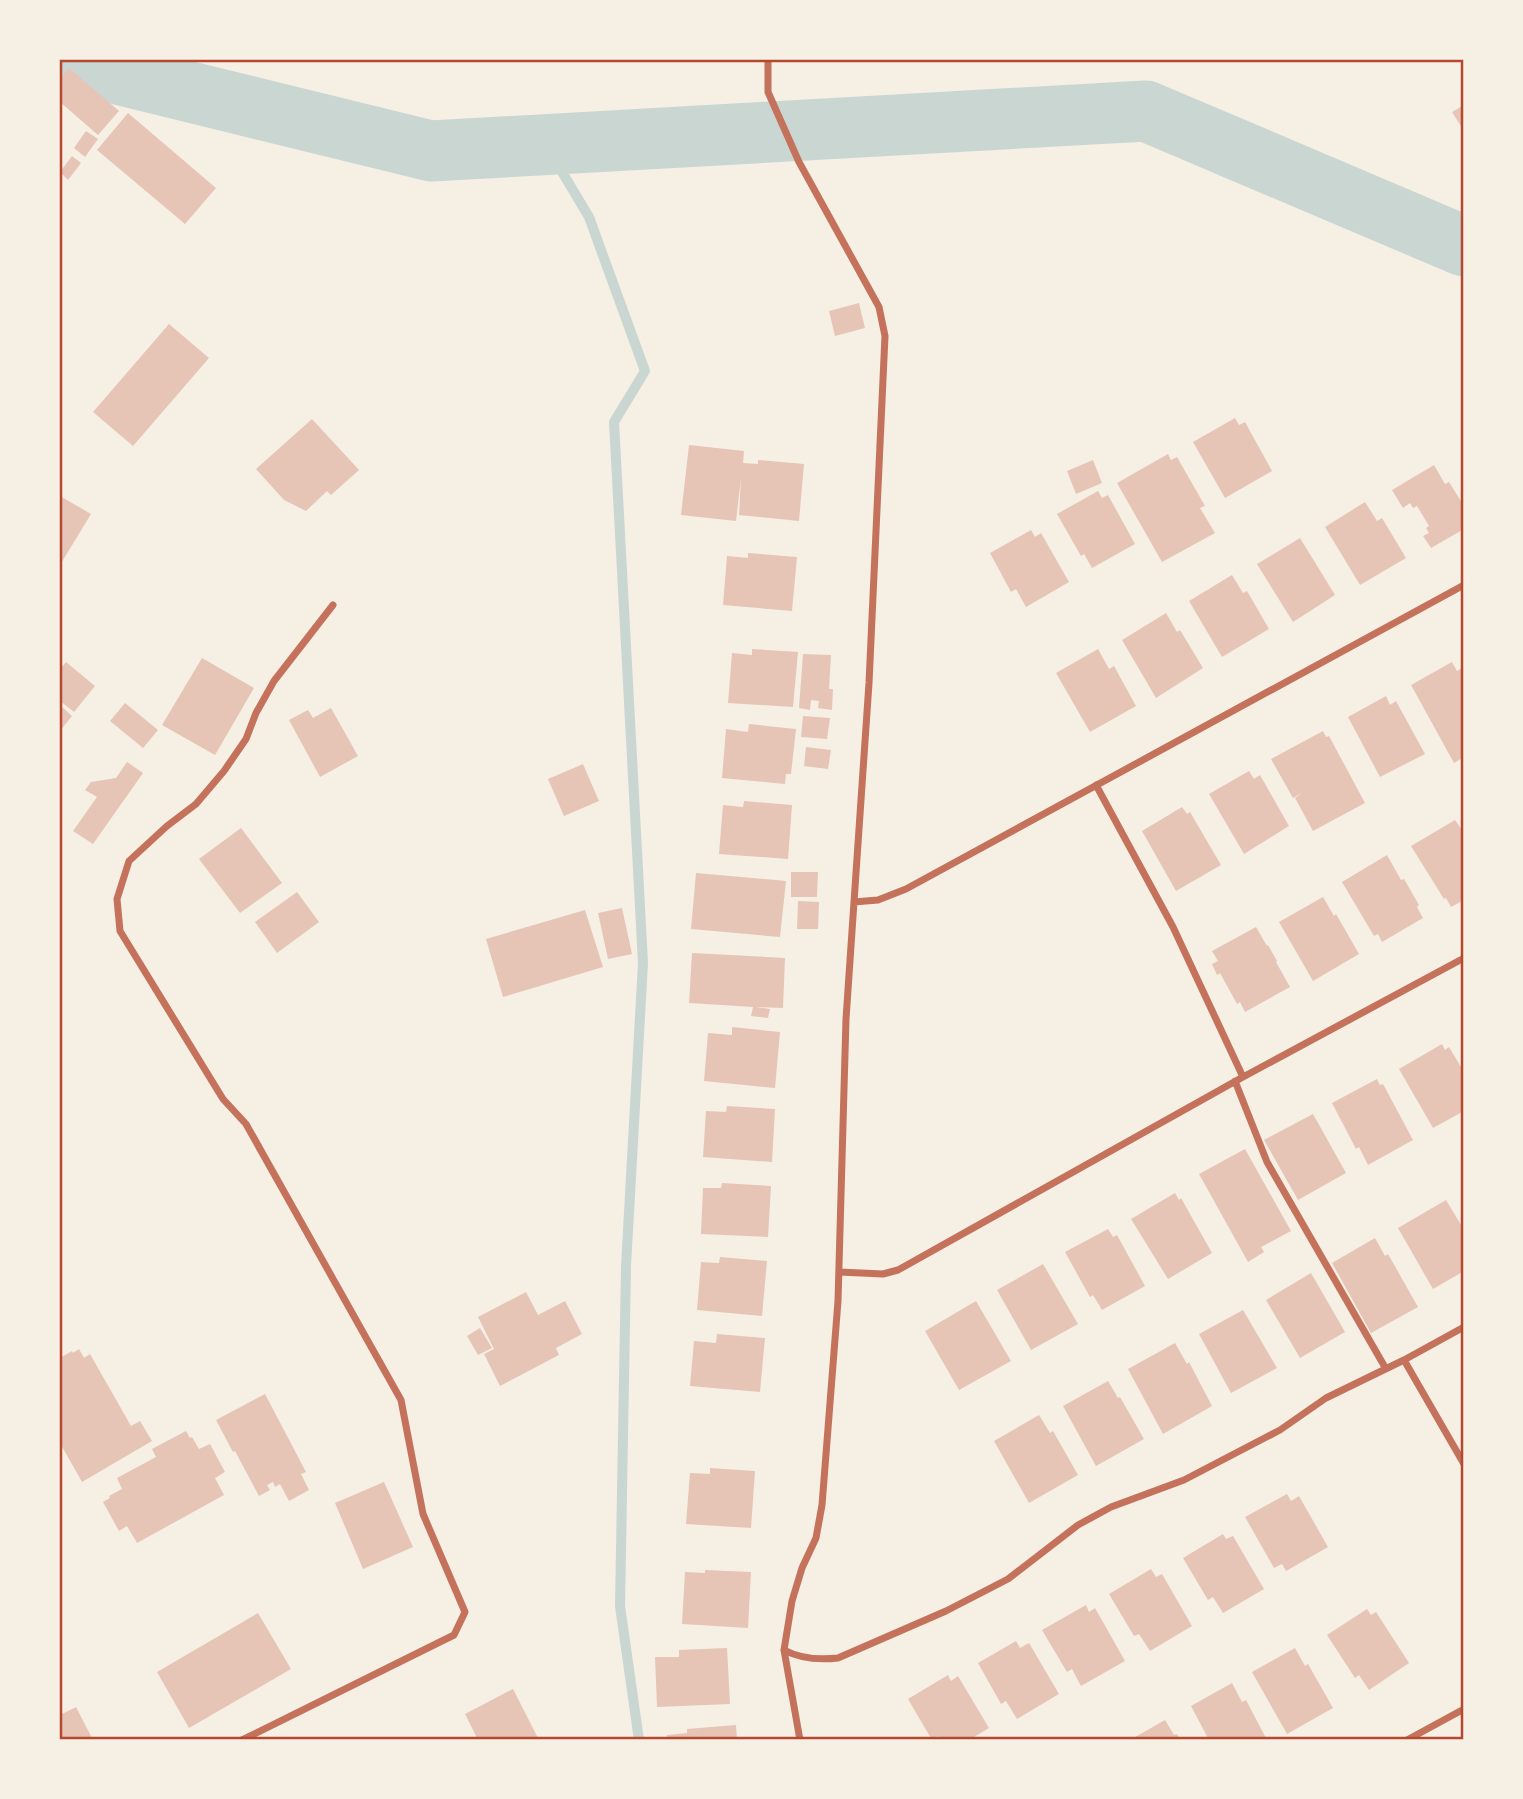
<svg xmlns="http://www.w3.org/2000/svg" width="1523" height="1799" viewBox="0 0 1523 1799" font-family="'Noto Sans',sans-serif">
<rect width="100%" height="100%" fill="#f6efe4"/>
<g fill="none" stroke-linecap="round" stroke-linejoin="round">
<!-- stream -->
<path stroke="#c9d6d2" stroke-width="10" d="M546 145 589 217 645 371 614 422 643 963 626 1266 620 1606 639 1740"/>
<!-- river -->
<path stroke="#c9d6d2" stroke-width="61" d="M60 60 431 151 1146 111 1464 246"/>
</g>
<!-- building -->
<path fill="#e6c5b7" d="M69 68 119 111 98 135 60 102V79Z
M1464 105V131L1452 112Z
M128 113 216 188 185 224 97 150Z
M86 131 98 139 85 157 74 148Z
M72 156 81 163 68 180 60 172Z
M859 303 865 328 835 336 829 311Z
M169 324 209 358 133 446 93 412Z
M1235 418 1239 425 1245 422 1272 471 1225 498 1193 442Z
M312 419 359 470 331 495 327 491 306 511 284 500 256 469Z
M689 445 744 451 743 463 758 464V460L804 464 799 521 739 515 741 478 736 521 681 515Z
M1168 454 1171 460 1177 457 1205 506 1200 508 1215 533 1162 562 1117 483Z
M1093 460 1102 483 1076 494 1067 471Z
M1434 465 1445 484 1449 482 1464 506V529L1431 548 1423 536 1429 533 1426 528 1429 526 1417 506 1413 508 1410 503 1403 508 1392 490Z
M1098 491 1102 498 1108 495 1135 544 1092 568 1084 554 1081 556 1057 514Z
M60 496 91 514 60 565Z
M1365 502 1377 521 1382 518 1406 558 1360 585 1325 527Z
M1031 530 1035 537 1041 533 1069 582 1026 607 1016 589 1011 592 990 553Z
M1300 538 1335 595 1293 622 1257 564Z
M748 553 797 557 792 611 723 605 727 556 748 558Z
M1232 575 1243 593 1247 591 1269 629 1222 657 1189 601Z
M1166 613 1177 632 1180 630 1203 668 1156 698 1122 640Z
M752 649 798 652 793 707 728 703 732 653 752 655Z
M1098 649 1109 669 1114 666 1136 706 1090 732 1056 673Z
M803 654 831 655 829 689H833L832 710 818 708 819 701 811 700 810 710 799 708Z
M202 658 254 688 215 755 162 725Z
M66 662 95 686 74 712 60 701V669Z
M1452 662 1457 671 1462 668 1464 670V757L1454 763 1411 685Z
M1386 696 1390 705 1396 701 1425 754 1380 777 1348 717Z
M125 703 158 730 143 748 110 721Z
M60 705 72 716 60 731Z
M331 708 358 756 320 777 289 720 308 710 313 718Z
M803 716 830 718 827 739 801 737Z
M749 724 796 729 791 774H786L785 784 722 778 726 729 748 732Z
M1323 731 1326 737 1329 736 1365 803 1313 831 1295 798 1302 793 1293 798 1271 759Z
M806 747 831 750 828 769 804 766Z
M127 762 143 773 93 844 73 831 97 797 85 790 91 782 116 778Z
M583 764 599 801 564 816 548 779Z
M1249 771 1254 779 1260 775 1289 826 1244 854 1209 794Z
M744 801 792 805 788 859 719 854 723 805 743 807Z
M1182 807 1187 814 1190 812 1221 865 1176 891 1142 831Z
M1455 820 1464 833V900L1451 907 1446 898 1444 899 1411 846Z
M241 828 282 883 240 913 199 859Z
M1387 855 1401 880 1404 879 1419 905 1417 907 1423 918 1382 942 1378 934 1374 936 1342 882Z
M791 872H818L817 897H791Z
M696 873 786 881 780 937 691 929Z
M297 892 319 922 277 953 255 922Z
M1323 897 1334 916 1336 914 1359 954 1313 981 1279 922Z
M798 901 819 902 818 929H797Z
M622 908 632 954 608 959 598 913Z
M585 910 603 967 503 997 486 939Z
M1256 927 1267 946 1268 945 1277 961 1276 962 1290 987 1245 1012 1240 1002 1237 1004 1220 973 1217 975 1212 964 1218 961 1212 951Z
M692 953 785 958 783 1008 756 1007 770 1009 768 1018 751 1016 753 1007 689 1003Z
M732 1027 780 1032 775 1088 704 1081 708 1033 732 1035Z
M1442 1044 1445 1050 1449 1047 1464 1072V1111L1433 1128 1399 1069Z
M1377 1079 1380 1085 1383 1084 1413 1140 1368 1165 1359 1147 1356 1149 1332 1103Z
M727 1106 775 1109 772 1162 703 1157 706 1111 726 1112Z
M1313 1114 1346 1173 1298 1200 1264 1140Z
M1245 1149 1291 1231 1261 1247 1264 1252 1248 1262 1199 1174Z
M722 1183 771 1186 768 1237 701 1234 703 1188H721Z
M1175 1193 1179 1200 1181 1198 1212 1253 1168 1279 1131 1219Z
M1446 1200 1464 1230V1271L1433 1289 1398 1228Z
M1108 1229 1113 1237 1117 1235 1145 1286 1102 1310 1093 1295 1090 1297 1065 1252Z
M1375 1238 1385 1256 1388 1254 1418 1307 1371 1333 1332 1263Z
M720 1257 767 1261 762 1316 697 1310 701 1262 719 1263Z
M1043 1264 1078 1324 1031 1350 997 1290Z
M1311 1273 1345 1332 1300 1358 1266 1300Z
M526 1292 538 1315 565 1301 582 1334 556 1348 559 1355 500 1386 484 1354 494 1349 478 1317Z
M976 1301 1011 1361 959 1390 925 1331Z
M1243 1310 1277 1368 1231 1393 1199 1334Z
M480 1328 492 1348 478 1355 467 1336Z
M717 1334 765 1338 760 1392 690 1386 694 1341 716 1343Z
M1175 1343 1187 1364 1189 1362 1212 1406 1163 1434 1128 1369Z
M79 1349 84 1358 90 1354 131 1426 140 1421 152 1441 82 1482 60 1443V1358L72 1351 73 1353Z
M1108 1381 1118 1398 1120 1397 1144 1439 1096 1466 1063 1406Z
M265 1394 306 1472 301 1474 309 1490 289 1501 280 1484 275 1487 273 1482 267 1485 270 1490 259 1496 235 1451 233 1452 216 1420Z
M1039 1415 1050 1433 1053 1431 1078 1475 1029 1503 994 1441Z
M186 1431 190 1438 192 1437 199 1449 210 1444 225 1472 215 1478 224 1495 137 1543 127 1526 119 1531 103 1502 110 1498 109 1496 122 1489 117 1478 156 1457 152 1449Z
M710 1468 755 1471 751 1528 686 1524 690 1473 710 1474Z
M384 1482 413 1547 363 1569 335 1503Z
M1287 1494 1291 1501 1299 1496 1328 1547 1286 1571 1282 1564 1274 1568 1245 1517Z
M1223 1534 1226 1539 1233 1536 1264 1589 1223 1613 1213 1597 1208 1600 1183 1558Z
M1151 1569 1156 1577 1162 1574 1192 1626 1150 1651 1139 1634 1134 1636 1109 1594Z
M705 1570 751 1572 748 1628 682 1624 685 1572 705 1573Z
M1086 1605 1089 1612 1095 1608 1125 1661 1081 1686 1072 1669 1067 1672 1042 1630Z
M1367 1609 1371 1615 1376 1612 1409 1663 1369 1690 1359 1675 1355 1678 1327 1635Z
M258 1613 291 1669 189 1728 157 1672Z
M1016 1641 1020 1648 1029 1643 1059 1694 1017 1719 1006 1701 1001 1704 978 1663Z
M727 1648 730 1704 657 1707 655 1657H679V1650Z
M1295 1648 1305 1666 1308 1664 1333 1708 1287 1734 1252 1672Z
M948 1675 951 1681 958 1676 989 1728 969 1740H940L938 1736 932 1740 908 1699Z
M1232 1683 1242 1702 1246 1700 1267 1740H1209L1191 1706Z
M513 1689 539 1740H478L465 1714Z
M76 1707 93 1740H60V1715Z
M1165 1720 1174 1735 1177 1734 1180 1740H1130Z
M736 1725 737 1740H668L667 1735 687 1733V1729Z"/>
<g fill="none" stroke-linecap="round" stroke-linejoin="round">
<!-- minor -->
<path stroke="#c5725c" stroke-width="7" d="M768 60V92L799 162 879 307 885 336 869 683 846 1019 838 1301 822 1505 816 1538 802 1568 792 1601 784 1650 800 1740
M1096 785 1173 927 1243 1077
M854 902 878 900 906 889 1464 585
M1235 1081 1267 1162 1386 1369
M839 1272 883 1274 898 1270 1243 1077 1464 958
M1404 1360 1464 1464
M784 1650C801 1659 820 1660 838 1658L946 1611 1008 1579 1078 1525 1111 1507 1184 1480 1280 1430 1326 1398 1404 1360 1464 1327
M242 1740 454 1635 465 1612 423 1514 401 1400 246 1124 223 1099 120 931 117 899 129 861 167 826 196 804 224 771 246 739 256 713 274 681 333 605
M1407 1740 1464 1709"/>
</g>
<!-- border -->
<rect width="1523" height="1799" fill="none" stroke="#f6efe4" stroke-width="122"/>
<rect x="61" y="61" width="1401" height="1677" fill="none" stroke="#b5482f" stroke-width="2.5"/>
</svg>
